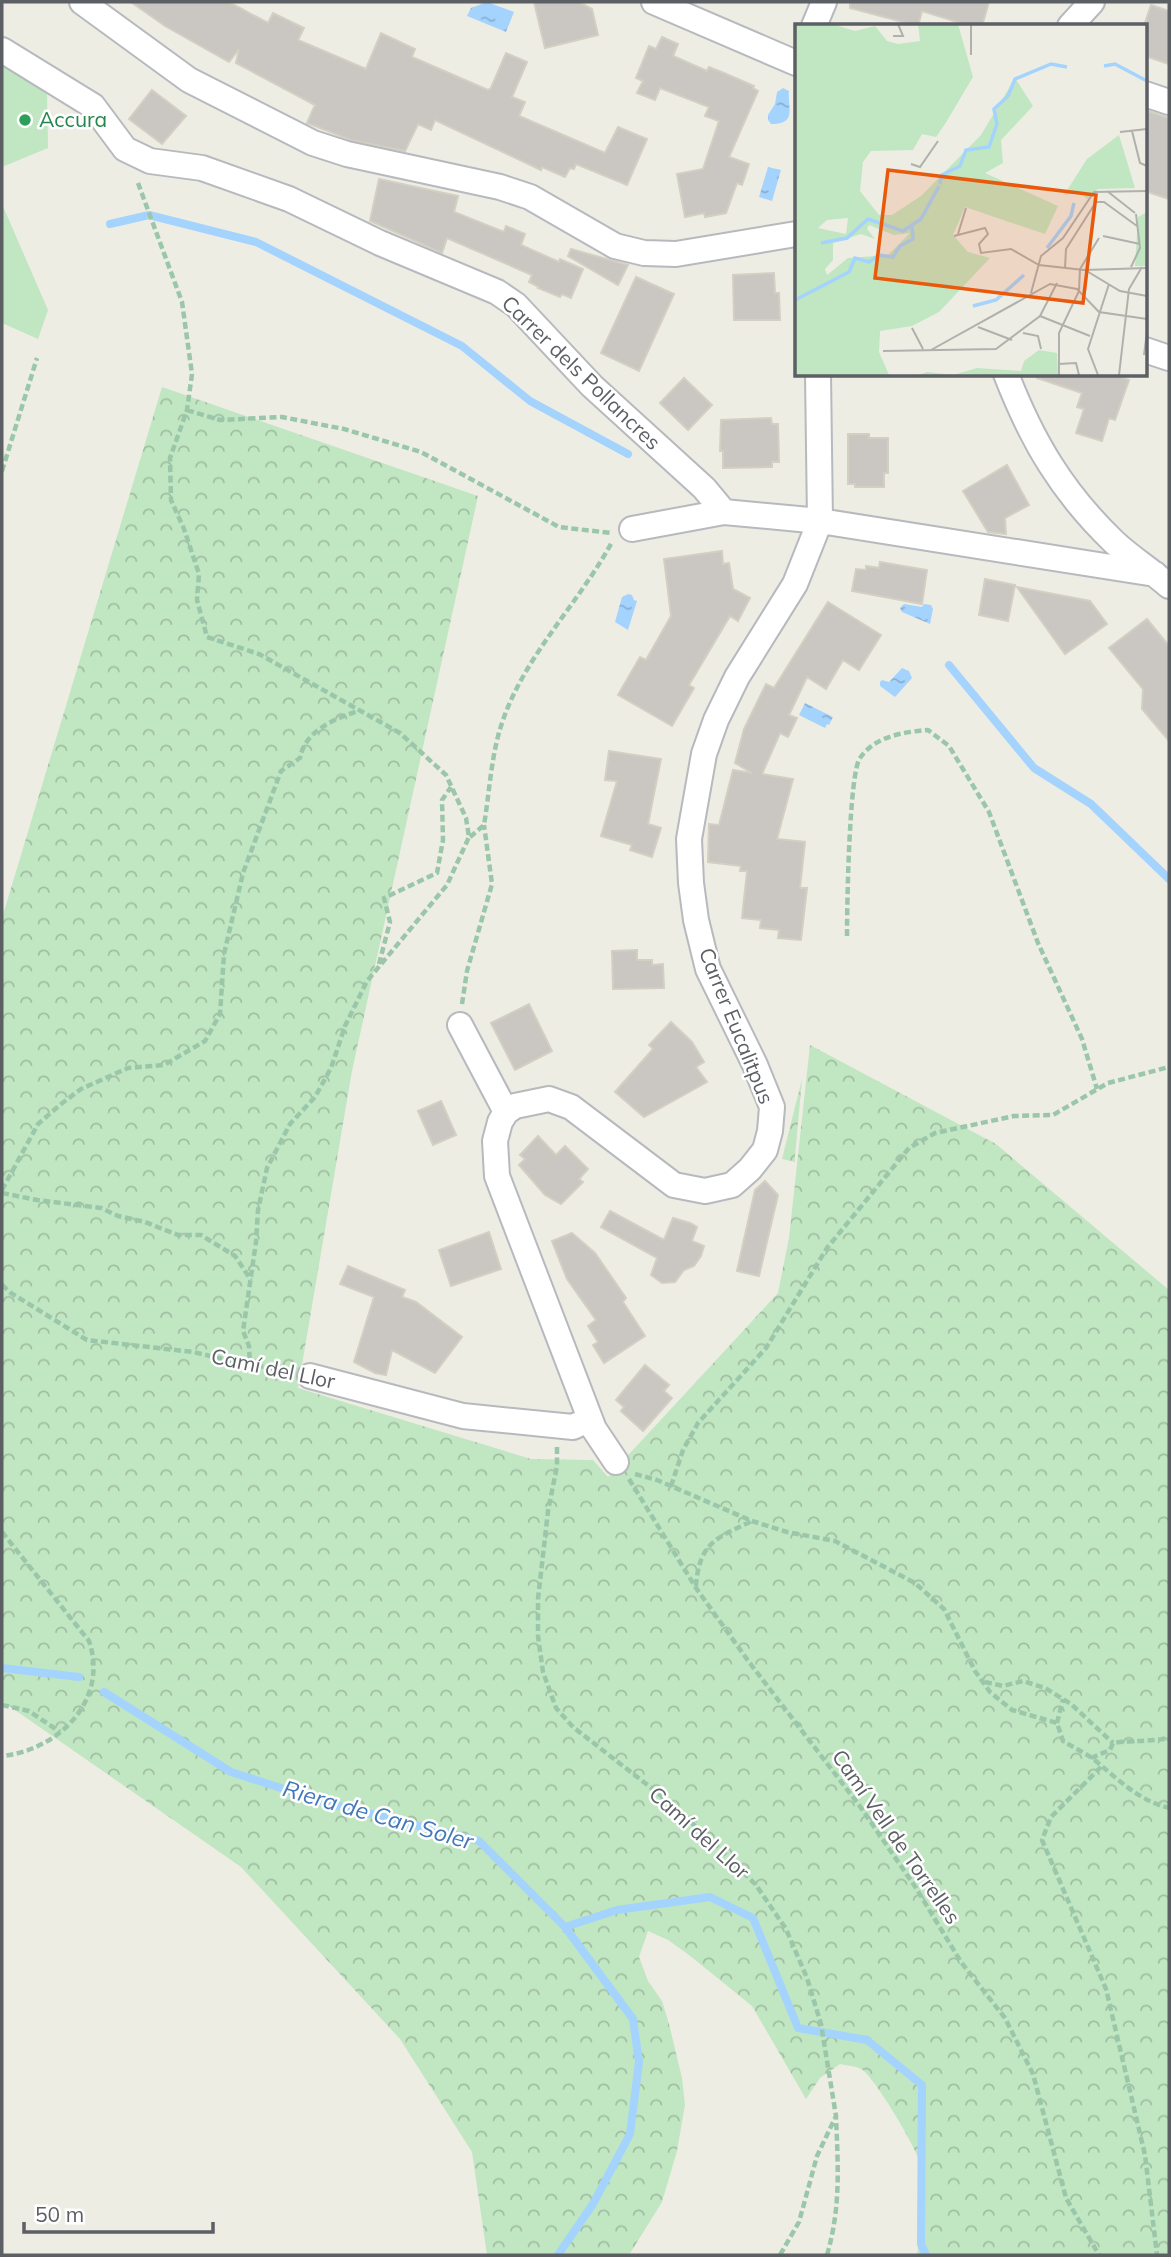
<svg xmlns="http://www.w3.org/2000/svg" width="1171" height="2257" viewBox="0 0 1171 2257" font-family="Mulish,sans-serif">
<defs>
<pattern id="forest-crowns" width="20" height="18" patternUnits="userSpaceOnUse" patternTransform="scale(1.75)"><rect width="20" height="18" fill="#c1e6c2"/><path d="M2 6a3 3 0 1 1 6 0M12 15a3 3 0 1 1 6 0" fill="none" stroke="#a0bea1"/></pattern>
<pattern id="water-ripples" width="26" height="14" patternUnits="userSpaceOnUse" patternTransform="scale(1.75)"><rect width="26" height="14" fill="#a4d3fe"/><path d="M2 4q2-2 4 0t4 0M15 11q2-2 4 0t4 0" fill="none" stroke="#89aed1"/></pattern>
</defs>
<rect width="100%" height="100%" fill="#eeede4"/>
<!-- grass -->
<path fill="#c1e6c2" d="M2 64 47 93 48 148 2 167Z
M2 204 48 310 38 339 2 323Z"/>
<!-- forest -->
<path fill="url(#forest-crowns)" d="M162 387 478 496 352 1071 298 1388 531 1459 593 1460 608 1477 778 1293 789 1238 810 1045 996 1144 1169 1290V2255H917C922 2227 927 2198 922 2169 919 2151 879 2086 865 2072 860 2066 848 2066 840 2064L820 2078 806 2099 752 2006 689 1955 668 1940 648 1931 639 1957 648 1981 662 2001 669 2024 682 2078 685 2105 677 2151 662 2202 629 2255H487L472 2152 400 2039 241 1867 2 1701V918Z
M802 1079 795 1157V1162L782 1159Z"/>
<!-- water -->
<path fill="url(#water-ripples)" d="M487 2 514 12 506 32 467 16 471 8Z
M783 88 789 91C787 107 798 124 771 124L768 120V115L775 104 777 92Z
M768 167 781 170 772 201 759 197Z
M628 594 632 595 634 600 637 601 628 630 615 622 622 597Z
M904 604 922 607 924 604 931 605 933 609 930 624 902 612 900 608Z
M902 668 909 671 912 678 895 697 880 686V682L882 680 889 682Z
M805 703 833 717 829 725 827 724 825 728 799 715Z"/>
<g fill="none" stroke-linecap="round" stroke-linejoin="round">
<!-- stream -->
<path stroke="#a4d3fe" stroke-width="8" d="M110 224 149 215 256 242 462 346 530 401 628 454
M949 665 1034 768 1091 804 1169 879
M2 1668 79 1677
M104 1692 231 1772 331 1804 479 1841 565 1927 633 2019 639 2062 630 2134 593 2204 558 2255
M565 1927 617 1910 710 1897 753 1918 798 2028 867 2040 922 2085 921 2244 926 2255"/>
</g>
<!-- building -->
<path fill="#cac6c1" stroke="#d3cfc2" stroke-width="2" d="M131 2H229L268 23 273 13 304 28 298 40 366 69 381 33 415 49 412 57 488 90 491 88 506 53 527 62 512 97 525 102 519 116 605 153 618 127 647 139 627 185 576 164 574 169 570 168 565 177 542 167 541 170 435 120 431 130 418 124 405 151 351 140 307 123 315 105 236 63 239 49 229 62 165 26Z
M534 2H579L592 9 598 35 545 48Z
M850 2H989L982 26 971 23 970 26 922 11 918 26 850 8Z
M1151 5 1169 11V64L1145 56V23Z
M662 37 678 44 673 56 707 71 709 67 724 73 754 86 753 88 758 91 729 157 749 164 742 185 737 183 726 213 705 217 704 213 685 217 677 174 703 169 719 121 705 116 709 107 660 88 655 100 637 93 643 81 636 78 649 46 656 49Z
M152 90 186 116 162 144 129 119Z
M1145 110 1169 118V199L1145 191Z
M379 179 458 196 454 212 504 232 506 226 525 234 521 245 559 262 560 259 583 269 571 298 562 294 560 297 538 288 539 287 529 282 532 275 447 238 442 253 370 221Z
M571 249 628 265 618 285 568 256Z
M774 273 775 293H779L780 320H734L733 275Z
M636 277 674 294 639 371 601 353Z
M1037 374H1114L1129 380 1115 420 1109 418 1102 441 1076 433 1084 409 1077 407 1082 393 1037 378Z
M684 378 712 405 688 430 660 403Z
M771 418 772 424H778L779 462H772V467L723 468V451H720L721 420Z
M848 434H869V438H888V473H884V487H855V484H848Z
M1007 465 1029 505 1005 518 1006 534 988 532 963 491Z
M722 551 723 564 729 563 733 589 750 598 738 621 730 616 689 685 694 688 672 726 618 695 640 657 646 660 671 616 664 559Z
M880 562 927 570 922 604 852 591 856 569 866 570V566L879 568Z
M985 579 1015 585 1008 621 979 615Z
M1017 587 1090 601 1107 624 1065 654Z
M828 602 881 635 859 670 843 660 826 689 807 677 789 715 797 718 788 737 780 733 762 774 793 779 777 839 805 842 800 888H807L801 940 778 938 779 930 760 928 761 920 742 918 747 871H740L741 866 708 862 709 824 719 825 733 770 752 773 735 763 744 729 766 684 774 688Z
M1147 619 1169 646V741L1142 709 1143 689 1109 648Z
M609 751 661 759 648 824 661 828 652 857 630 850 632 845 601 836 617 781 605 780Z
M637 950V960H652V965L663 964 664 988 613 989 612 951Z
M529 1004 552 1051 515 1070 491 1023Z
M671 1022 692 1042 704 1062 696 1067 707 1082 644 1117 615 1092 653 1049 649 1045Z
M441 1101 456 1135 433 1145 418 1111Z
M538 1136 556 1155 565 1146 588 1169 579 1179 583 1182 561 1204 545 1195 519 1165 525 1159 520 1155Z
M765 1181 778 1195 759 1276 737 1271 755 1190Z
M610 1211 664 1240 673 1218 690 1223 697 1227 692 1241 704 1246 701 1256 694 1266 684 1270 675 1282 662 1283 651 1275 657 1258 601 1227Z
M489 1232 501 1269 451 1286 439 1250Z
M572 1233 595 1253 626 1298 623 1302 645 1336 604 1363 593 1345 598 1342 588 1326 596 1320 567 1279 552 1241Z
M348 1266 405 1290 402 1297 416 1302 462 1337 435 1373 392 1350 386 1375 375 1373 354 1362 374 1297 340 1284Z
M645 1365 669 1385 664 1391 672 1398 643 1431 621 1411 624 1407 616 1400Z"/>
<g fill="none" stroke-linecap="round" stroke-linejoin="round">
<defs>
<path id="street" d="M82 2 189 80 313 143 347 154 500 187 530 197 615 246 644 253 676 254 796 234
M654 2 796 63
M814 26 824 2
M1070 26 1092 2
M2 50 93 106 125 149 150 161 202 168 289 199 380 243 497 292 516 305 592 386 704 488 724 512 820 521 1155 574
M1145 94 1169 102
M1145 350 1169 358
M1006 374C1032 441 1062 492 1114 542 1131 558 1152 571 1169 586
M632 529 724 512
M460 1025 506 1112
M310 1376 463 1416 573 1427 590 1419
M616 1462 594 1429 497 1176 495 1141 500 1122 506 1112 515 1106 549 1099 571 1107 674 1185 705 1191 732 1185 750 1169 765 1150 770 1131 772 1107 755 1065 708 969 696 920 691 883 689 839 704 754 716 720 737 677 795 584 820 521 818 374"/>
</defs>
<!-- street casing -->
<use href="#street" stroke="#b6b9be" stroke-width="28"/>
<!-- path -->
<path stroke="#9ac7a9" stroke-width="4.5" stroke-dasharray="7 3.5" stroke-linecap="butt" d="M138 183 182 302 192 374 187 410 170 458 171 500 184 529 199 574 197 600 207 637 259 654 400 733 446 775 466 818 469 837 447 885 367 981 345 1026 331 1068 315 1097 290 1124 267 1168 258 1210 256 1242 243 1331 249 1346 250 1365
M187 410 220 420 282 417 344 429 421 452 559 527 611 533
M2 471 37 358
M470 837 484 825C490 789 491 754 503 720 526 654 579 603 612 542
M847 936C847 909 849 773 860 758 875 736 904 732 928 730L949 746 989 812 1038 943 1082 1039 1097 1089
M379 964 390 922 384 898 437 873 443 840 442 800 451 787
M462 1004 467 971 492 884 484 825
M2 1190 38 1124 61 1104 81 1089 128 1068 164 1065 205 1041 220 1014 224 954 243 873 281 771 300 758C305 731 334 719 358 711
M2 1193 37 1200 101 1208 118 1216 145 1222 178 1235H201L235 1256 251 1280
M2 1285 11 1293 87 1340 193 1352 250 1365 290 1370
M557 1447V1466L548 1511 538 1599V1636L543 1672 556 1708 573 1727 659 1794 710 1839 756 1885 786 1929 807 1978 821 2024 836 2116 817 2156 799 2222 780 2255
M635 1474 657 1480 752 1521 787 1532 835 1541 915 1583 944 1609 975 1671 990 1692 1012 1710 1057 1723 1063 1741C1073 1747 1083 1752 1092 1758 1117 1778 1137 1800 1169 1808
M629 1479 696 1588 749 1662 859 1805 916 1888 961 1962 1005 2018 1033 2074 1066 2198 1099 2255
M671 1486 683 1450 698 1423 766 1348 827 1248 909 1148 935 1133 1014 1116 1053 1115 1108 1083 1169 1067
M2 1532 89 1641C109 1700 59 1750 2 1756
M696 1586C699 1543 716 1538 752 1521
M985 1682 1003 1686 1023 1681 1045 1688 1071 1704 1113 1743
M2 1705 29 1711 60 1732
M1057 1723 1063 1699
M1091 1758 1110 1750 1113 1743C1132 1740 1150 1742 1169 1738
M1101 1767 1051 1817 1042 1840 1106 1989 1145 2155 1157 2255
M827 2255C841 2207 838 2166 836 2117"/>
<!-- street -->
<use href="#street" stroke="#fff" stroke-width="24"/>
</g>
<!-- markers -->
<circle fill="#2e9e5b" stroke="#fff" stroke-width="2.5" cx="25" cy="120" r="7"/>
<g text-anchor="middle" stroke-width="5" stroke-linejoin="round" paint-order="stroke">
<!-- leisure labels -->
<g font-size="21" fill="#27864d" stroke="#fff" text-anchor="start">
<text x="39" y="127">Accura</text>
</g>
<!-- street labels -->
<g font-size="21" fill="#5c5f64" stroke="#fff">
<text transform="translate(581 373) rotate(44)" y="7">Carrer dels Pollancres</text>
<text transform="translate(736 1026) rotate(68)" y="7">Carrer Eucalitpus</text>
<text transform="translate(273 1369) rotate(12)" y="7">Camí del Llor</text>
<text transform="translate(699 1833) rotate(42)" y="7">Camí del Llor</text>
<text transform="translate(896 1837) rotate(55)" y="7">Camí Vell de Torrelles</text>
</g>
<!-- water labels -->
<g font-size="23" font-style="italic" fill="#4378b9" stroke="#fff">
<text transform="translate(378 1815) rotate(16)" y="8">Riera de Can Soler</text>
</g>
</g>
<!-- overview -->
<g transform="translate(795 24)">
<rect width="352" height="352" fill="#eeede4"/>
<path d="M324 111 340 164 303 165 292 175 285 168 269 171 292 135Z" fill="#c1e6c2"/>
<path d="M0 0H37L60 7 80 2 92 17 103 20 125 17 123 0H163L178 53 150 100 141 113 127 110 118 126 76 127 68 138 65 167 84 191H97L126 172 186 111 220 54 238 82 206 116 208 139 190 149 263 182 250 210 170 183 158 211 173 228 195 234 144 288 117 302 85 307 84 328 94 351H0ZM53 194 51 210 23 204 32 196ZM74 201 99 211 115 209 93 231 53 234 32 251 30 245 38 236V219L66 210 80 215 72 205ZM352 188V242H340L343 193ZM244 326 262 329 263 351H123L132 348 158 351 182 344 226 347 229 337Z" fill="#c1e6c2" fill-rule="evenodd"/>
<path fill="none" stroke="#a4d3fe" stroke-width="3.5" d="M309 42 320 40 352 57M145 160 147 151 165 142 171 126 194 123 202 100 199 85 213 72 220 55 256 40 272 43M26 219 52 214 73 195 108 207 126 195 144 162M252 224 276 192 279 179M0 276 54 248 60 234 74 238 84 231 98 233 105 222 118 215 117 202M178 282 201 276 229 251"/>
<path fill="none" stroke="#b0b0ad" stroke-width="2" d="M176 0V31M98 12H108L103 0M337 107 345 139 352 142M325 108 352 105M116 140 125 143 143 117M312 167 340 189M163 210 171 184M159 212 190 204 193 210 184 220 186 229 216 225 244 241 289 246 352 244M308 212 345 220M336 243 345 224 341 190M270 244 271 225 301 178H309L342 202M290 246 325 267 352 272M236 269 246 232 268 214 299 168 352 167M245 292 295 312M183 303 217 316M117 304 128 325M228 309 243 312 246 325M136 326 255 260 282 265 304 288 352 295M88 327 201 325 245 292 262 259M349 331 352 307M263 340 281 339 284 351M264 351V309L284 267 285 245 304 214M303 351 293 325 314 260M324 351 334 265 347 243"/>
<path fill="#e8590c" fill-opacity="0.15" stroke="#e8590c" stroke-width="3.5" d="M93 146 301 171 288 279 80 254Z"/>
<rect width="352" height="352" fill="none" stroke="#5c5f64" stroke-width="3.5"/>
</g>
<!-- border -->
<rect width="1171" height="2257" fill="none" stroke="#5c5f64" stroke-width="7"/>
<!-- scale -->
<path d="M24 2222v10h189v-10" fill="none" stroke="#5c5f64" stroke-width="3.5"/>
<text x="35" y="2222" font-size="21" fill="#5c5f64" stroke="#ffffff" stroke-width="5" paint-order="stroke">50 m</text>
</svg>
